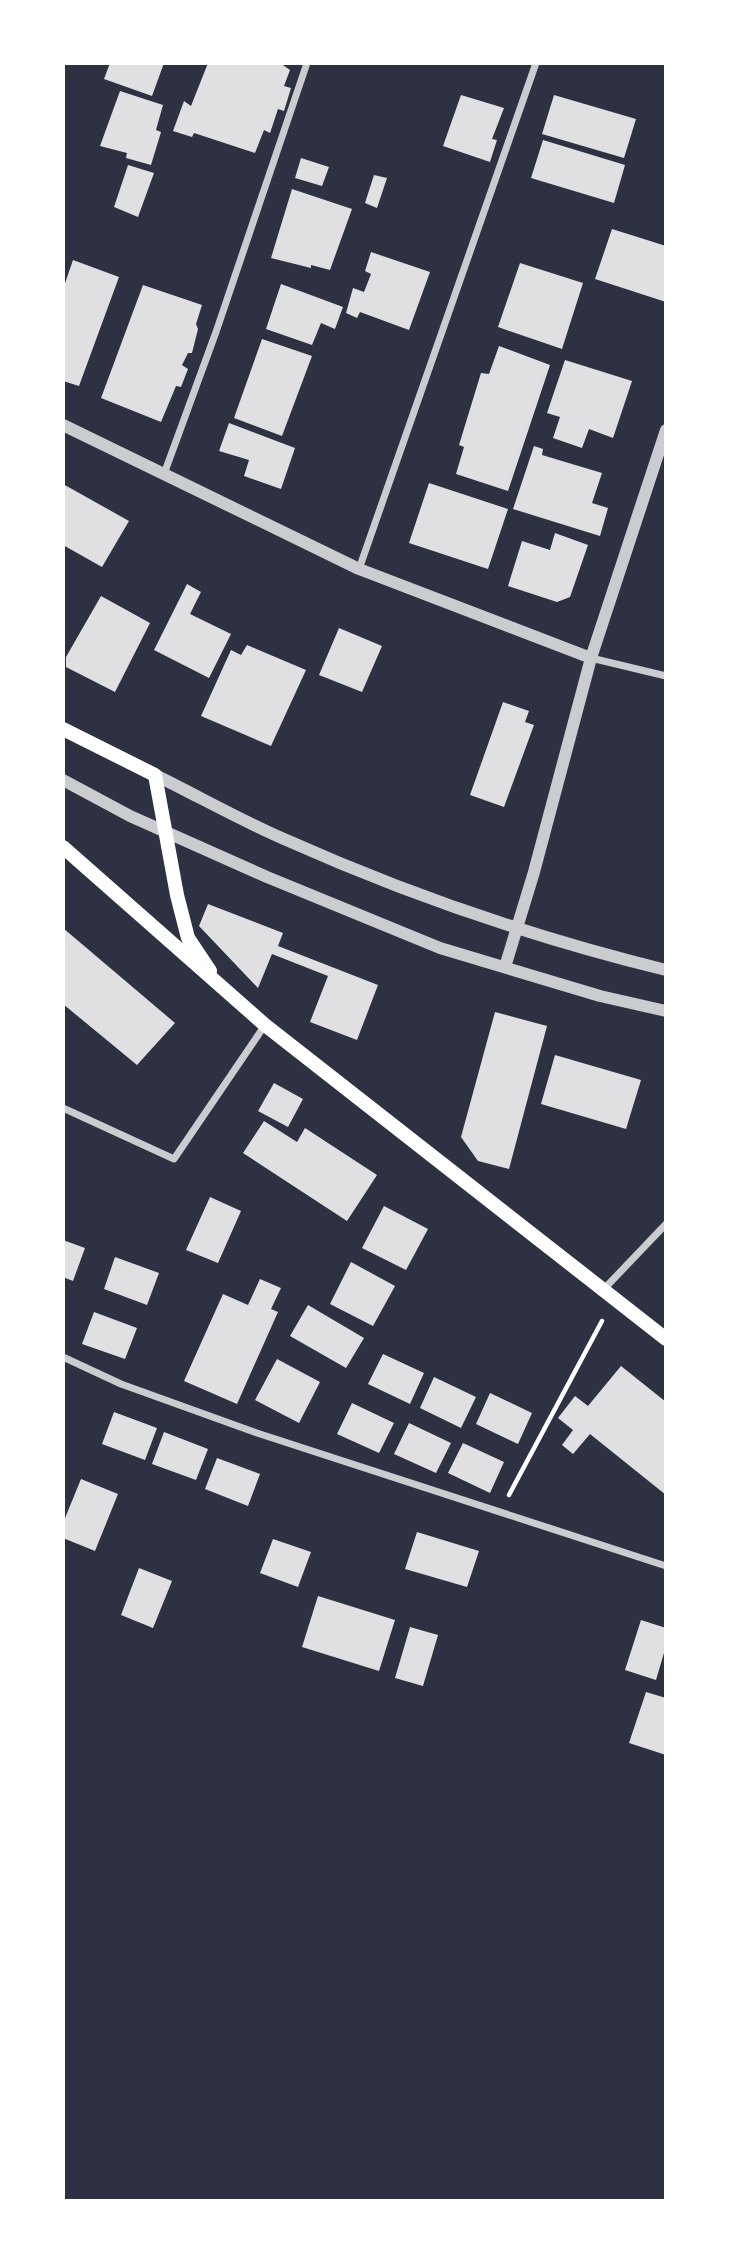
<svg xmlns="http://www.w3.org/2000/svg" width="729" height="2264" viewBox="0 0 729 2264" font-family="Roboto,sans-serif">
<rect width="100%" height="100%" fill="#2d3142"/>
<!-- building -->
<path fill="#e0e0e3" d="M110 63H164L152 96 104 79Z
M208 63H280L290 70 284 86 291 88 284 111 278 109 270 133 264 130 255 153 194 133 192 137 173 131 184 101 191 106Z
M120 91 163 105 156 130 161 132 151 165 126 158 127 153 100 146Z
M461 95 504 108 492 139 497 140 490 162 443 146Z
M554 95 636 119 624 158 542 134Z
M543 140 625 165 614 203 531 178Z
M301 158 329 167 322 186 295 178Z
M128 165 154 173 138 217 114 207Z
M374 175 387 178 377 208 365 203Z
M292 189 352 209 330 270 311 265V268L271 258Z
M612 229 666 246V302L595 279Z
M371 252 430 272 409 330 360 312 357 318 346 313 353 288 364 292 371 274 365 271Z
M73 260 119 277 79 386 63 381V289Z
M520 263 583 283 562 349 498 327Z
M281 284 343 307 335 329 321 323 312 345 266 329Z
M143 285 202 305 196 324 198 329 192 353H188L182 365 188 369 181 387 176 386 161 422 101 398Z
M262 339 312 356 282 436 234 418Z
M499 346 550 365 508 491 456 474 464 447 459 445 481 373 489 374Z
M565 360 632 381 613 438 589 429 582 448 553 438 560 417 547 413Z
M229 423 295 448 281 489 244 476 249 460 219 451Z
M534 446 543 449 542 455 602 473 592 503 608 508 600 536 513 509Z
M429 483 508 509 488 569 409 543Z
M63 484 129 521 102 567 63 545Z
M555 533 588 545 570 597 557 602 508 586 522 541 550 550Z
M187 584 201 592 190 614 231 634 209 678 154 650Z
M101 596 150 623 115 692 66 667V657Z
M339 628 382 646 362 692 319 675Z
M247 645 306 670 271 746 201 716 231 650 241 655Z
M503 702 529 711 525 722 534 725 504 807 470 795Z
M208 904 283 933 278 946 378 985 357 1040 310 1022 328 976 272 954 258 988 199 926Z
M63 928 175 1023 137 1065 63 1004Z
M495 1012 547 1026 509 1169 478 1161 461 1137Z
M555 1055 641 1080 626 1129 541 1104Z
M274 1083 303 1099 288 1127 258 1111Z
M264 1121 297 1142 305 1128 377 1175 347 1221 243 1153Z
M210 1197 241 1211 218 1263 186 1250Z
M384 1206 428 1229 406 1270 362 1248Z
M63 1240 85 1248 73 1281 63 1277Z
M115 1257 159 1273 147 1305 104 1289Z
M351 1262 395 1286 373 1326 330 1304Z
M260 1279 281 1288 271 1309 278 1312 237 1404 184 1381 223 1294 248 1305Z
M308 1305 364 1338 346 1368 290 1336Z
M94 1312 137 1328 125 1359 82 1344Z
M383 1354 424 1373 410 1404 368 1384Z
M277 1359 320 1382 299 1423 255 1400Z
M621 1366 666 1402V1495L590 1434 573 1454 562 1445 573 1430 558 1418 575 1396 588 1406Z
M434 1377 476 1397 461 1428 420 1408Z
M490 1393 532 1413 518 1444 476 1424Z
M352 1403 394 1423 379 1453 337 1434Z
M114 1412 157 1428 145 1460 102 1444Z
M409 1423 451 1443 436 1473 394 1454Z
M164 1432 208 1449 196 1480 152 1464Z
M463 1443 504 1462 490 1493 448 1473Z
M217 1458 260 1474 248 1506 205 1489Z
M81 1479 118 1494 95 1551 63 1538V1523Z
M417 1532 479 1551 467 1587 405 1569Z
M273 1539 311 1552 298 1587 260 1573Z
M139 1568 172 1581 153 1628 121 1615Z
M318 1596 395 1620 379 1671 302 1647Z
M641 1620 666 1628V1646L656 1680 625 1670Z
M410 1627 438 1635 423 1686 395 1678Z
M646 1692 666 1698V1755L629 1743Z"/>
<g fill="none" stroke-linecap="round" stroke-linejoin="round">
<!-- path -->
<path stroke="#fff" stroke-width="4.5" d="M509 1495 602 1321"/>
<!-- minor -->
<path stroke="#caccd0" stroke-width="7" d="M164 474 216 332 307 63
M359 569 536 63
M591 658 666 676
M63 1108 174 1159 265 1025
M604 1289 666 1224
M63 1357 121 1384 257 1433 666 1566"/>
<!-- tertiary -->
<path stroke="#caccd0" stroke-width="12" d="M63 425 359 569 591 658
M155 775C198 796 240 820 284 839 407 894 535 938 666 970
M63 780 130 816 267 877 440 948 600 996 666 1011
M505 967 534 872 591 658 666 430"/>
<!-- secondary -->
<path stroke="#fff" stroke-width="14" d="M63 729 155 775 177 895 188 938 210 971
M63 847 265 1025 666 1339"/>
</g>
<!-- border -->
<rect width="729" height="2264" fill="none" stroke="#ffffff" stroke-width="130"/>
</svg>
